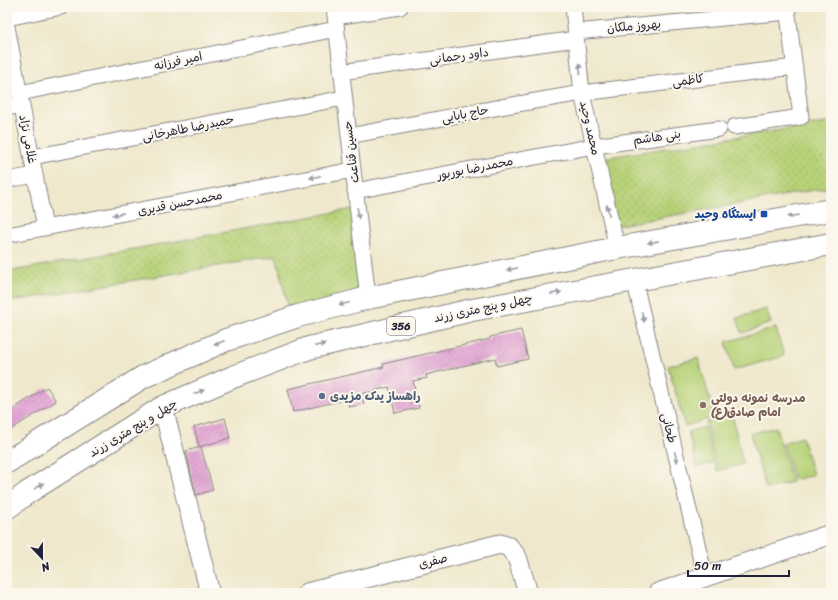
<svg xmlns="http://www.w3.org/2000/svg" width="838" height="600" viewBox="0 0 838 600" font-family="Sriracha,'Playpen Sans Arabic',sans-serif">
<defs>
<pattern id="park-dots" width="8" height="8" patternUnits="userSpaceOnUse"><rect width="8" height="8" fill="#b7d278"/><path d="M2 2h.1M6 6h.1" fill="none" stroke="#9db469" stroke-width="1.8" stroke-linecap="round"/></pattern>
<pattern id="building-hatch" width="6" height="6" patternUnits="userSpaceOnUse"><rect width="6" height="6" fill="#df99d0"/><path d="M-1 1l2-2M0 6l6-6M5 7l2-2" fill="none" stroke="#b47caa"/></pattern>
</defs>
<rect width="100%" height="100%" fill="#fbf7ec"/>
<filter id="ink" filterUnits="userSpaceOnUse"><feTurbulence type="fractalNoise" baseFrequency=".025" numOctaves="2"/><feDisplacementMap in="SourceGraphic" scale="8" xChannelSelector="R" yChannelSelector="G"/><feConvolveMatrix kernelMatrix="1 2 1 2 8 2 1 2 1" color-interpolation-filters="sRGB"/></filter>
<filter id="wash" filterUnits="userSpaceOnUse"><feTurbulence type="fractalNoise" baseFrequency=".012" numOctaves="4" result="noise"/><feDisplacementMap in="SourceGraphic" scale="16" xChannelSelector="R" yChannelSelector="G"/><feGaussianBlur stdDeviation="0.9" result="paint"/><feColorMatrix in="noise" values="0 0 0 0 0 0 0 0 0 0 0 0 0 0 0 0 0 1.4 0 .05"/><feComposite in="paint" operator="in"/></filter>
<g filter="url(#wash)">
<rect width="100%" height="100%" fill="#efe8cc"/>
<!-- grass -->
<path fill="#b7d278" stroke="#6c7a5a" d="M766 309 771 323 742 333 737 318Z
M776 328 784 356 734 370 726 342Z
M698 358 715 417 685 426 668 366Z
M731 410 743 464 717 471 706 422 717 419 716 414Z
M705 427 713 463 697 467 688 432Z
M776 427 792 482 766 489 750 434Z
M802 437 813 475 794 480 783 443Z"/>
<!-- park -->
<path fill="url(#park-dots)" stroke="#6c7a5a" d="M831 122V187L614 226 603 158Z
M353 209 360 288 356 293 289 311 276 256 7 302V272Z"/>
<g id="blocks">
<!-- building -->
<path fill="url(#building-hatch)" d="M521 330 528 359 497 366 495 358 426 375 427 378 413 381 419 408 395 413 389 387 361 394 364 404 349 407 347 399 293 412 288 389 384 367 383 364 490 339V337Z
M47 387 56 401 7 432V413Z
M225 418 230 438 199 447 194 427Z
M201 447 213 490 196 495 186 451Z"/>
</g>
</g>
<g filter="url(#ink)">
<use href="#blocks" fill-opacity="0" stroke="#888584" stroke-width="1"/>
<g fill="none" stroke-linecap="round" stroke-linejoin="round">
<defs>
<path id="minor" d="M334 7 368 298
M573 7 582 93 617 248
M335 17 400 7
M7 18 61 7
M7 27 45 228
M576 32 788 12
M341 72 576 39
M20 93 336 29
M7 108 22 105
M734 127 801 117 787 7
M349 136 506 106 582 93 795 67
M32 157 344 98
M7 180 35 175
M355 191 594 146 719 129
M7 235 353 170
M634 279 705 577"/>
<path id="tertiary" d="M163 407 210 593
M307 593 500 544 509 547 517 557 528 593
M658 593 831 534"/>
<path id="primary" d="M7 462 143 377 226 340 298 316 368 298 617 248 831 210
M7 508 27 493 163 407 233 377 309 348 472 310 831 244"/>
</defs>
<!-- minor casing -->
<use href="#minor" stroke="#888584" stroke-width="17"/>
<!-- tertiary casing -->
<use href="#tertiary" stroke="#888584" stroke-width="21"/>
<!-- primary casing -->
<use href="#primary" stroke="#888584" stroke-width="24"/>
<!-- minor -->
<use href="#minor" stroke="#fff" stroke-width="15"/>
<!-- tertiary -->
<use href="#tertiary" stroke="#fff" stroke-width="19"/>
<!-- primary -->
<use href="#primary" stroke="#fff" stroke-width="22"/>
</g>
<!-- one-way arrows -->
<defs><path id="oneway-solid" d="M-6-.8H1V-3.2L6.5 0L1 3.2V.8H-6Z"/></defs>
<g fill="#9c9ca7">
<use href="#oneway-solid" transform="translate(580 69) rotate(-96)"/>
<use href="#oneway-solid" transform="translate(315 177) rotate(169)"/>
<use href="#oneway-solid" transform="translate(608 210) rotate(-103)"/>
<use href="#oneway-solid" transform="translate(358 213) rotate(83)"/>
<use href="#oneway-solid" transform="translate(118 214) rotate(169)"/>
<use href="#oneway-solid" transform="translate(793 216) rotate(170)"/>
<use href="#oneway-solid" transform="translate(653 242) rotate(169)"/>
<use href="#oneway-solid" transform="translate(512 269) rotate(169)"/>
<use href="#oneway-solid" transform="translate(556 293) rotate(-11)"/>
<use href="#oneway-solid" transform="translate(344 304) rotate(165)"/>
<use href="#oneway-solid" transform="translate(643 317) rotate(76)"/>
<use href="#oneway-solid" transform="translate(219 343) rotate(156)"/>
<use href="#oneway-solid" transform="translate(320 345) rotate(-13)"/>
<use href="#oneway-solid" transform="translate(199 392) rotate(-23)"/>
<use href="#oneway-solid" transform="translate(676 457) rotate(76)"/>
<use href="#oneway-solid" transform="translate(39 486) rotate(-32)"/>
</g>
</g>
<!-- markers -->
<rect fill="#1a4fb4" stroke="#fbf7ec" stroke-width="1.5" x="760" y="210" width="8" height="8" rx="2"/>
<circle fill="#5c6f8a" stroke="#fbf7ec" stroke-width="1.5" cx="322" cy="396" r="4"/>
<circle fill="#8d6e63" stroke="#fbf7ec" stroke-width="1.5" cx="703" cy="405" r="4"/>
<g text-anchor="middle" stroke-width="4" stroke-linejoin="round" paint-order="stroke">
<!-- shield labels -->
<rect fill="#fbf7ec" stroke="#636270" stroke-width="1" x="387" y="317" width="28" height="18" rx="3"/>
<g font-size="11" font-weight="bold" fill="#22223b">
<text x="401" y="330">356</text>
</g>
<!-- street labels -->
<g font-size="12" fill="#22223b" stroke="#fbf7ec">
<text transform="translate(634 26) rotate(-5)" y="4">بهروز ملکان</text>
<text transform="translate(459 56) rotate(-8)" y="4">داود رحمانی</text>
<text transform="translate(178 61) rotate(-12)" y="4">امیر فرزانه</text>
<text transform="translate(688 80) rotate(-7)" y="4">کاظمی</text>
<text transform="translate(465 114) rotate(-11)" y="4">حاج بابایی</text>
<text transform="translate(188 128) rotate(-11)" y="4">حمیدرضا طاهرخانی</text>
<text transform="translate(590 128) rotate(77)" y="4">محمد وحید</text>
<text transform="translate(657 137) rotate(-8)" y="4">بنی هاشم</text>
<text transform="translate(28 139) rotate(79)" y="4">غلامی نژاد</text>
<text transform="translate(351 152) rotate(-97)" y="4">حسین قناعت</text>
<text transform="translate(475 168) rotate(-11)" y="4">محمدرضا بوربور</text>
<text transform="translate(180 203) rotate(-11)" y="4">محمدحسن قدیری</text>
<text transform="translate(483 308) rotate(-12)" y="4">چهل و پنج متری زرند</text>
<text transform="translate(133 428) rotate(-31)" y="4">چهل و پنج متری زرند</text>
<text transform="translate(669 428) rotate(76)" y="4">طحانی</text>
<text transform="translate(433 561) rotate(-14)" y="4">صفری</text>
</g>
<!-- transit labels -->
<g font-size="12" font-weight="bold" fill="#164399" stroke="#fbf7ec" text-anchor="end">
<text x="756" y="218">ایستگاه وحید</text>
</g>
<!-- service labels -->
<g font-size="12" font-weight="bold" fill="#4e5e75" stroke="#fbf7ec" text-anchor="start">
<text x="330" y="400">راهساز یدک مزیدی</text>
</g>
<!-- education labels -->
<g font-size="12" font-weight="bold" fill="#785e54" stroke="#fbf7ec" text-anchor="start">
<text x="711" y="402">مدرسه نمونه دولتی<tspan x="711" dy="14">امام صادق(ع)</tspan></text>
</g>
</g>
<!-- margin -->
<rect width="838" height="600" fill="none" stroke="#fbf7ec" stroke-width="24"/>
<!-- north arrow -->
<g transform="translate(42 558) rotate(158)" stroke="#fbf7ec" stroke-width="3" paint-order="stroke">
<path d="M0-3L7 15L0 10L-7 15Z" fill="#22223b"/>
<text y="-6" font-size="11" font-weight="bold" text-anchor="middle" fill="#22223b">N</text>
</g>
<!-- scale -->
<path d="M688 570v6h101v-6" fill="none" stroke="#22223b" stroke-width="2"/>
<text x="694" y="570" font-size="12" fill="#22223b" stroke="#fbf7ec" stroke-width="3" paint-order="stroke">50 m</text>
</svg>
